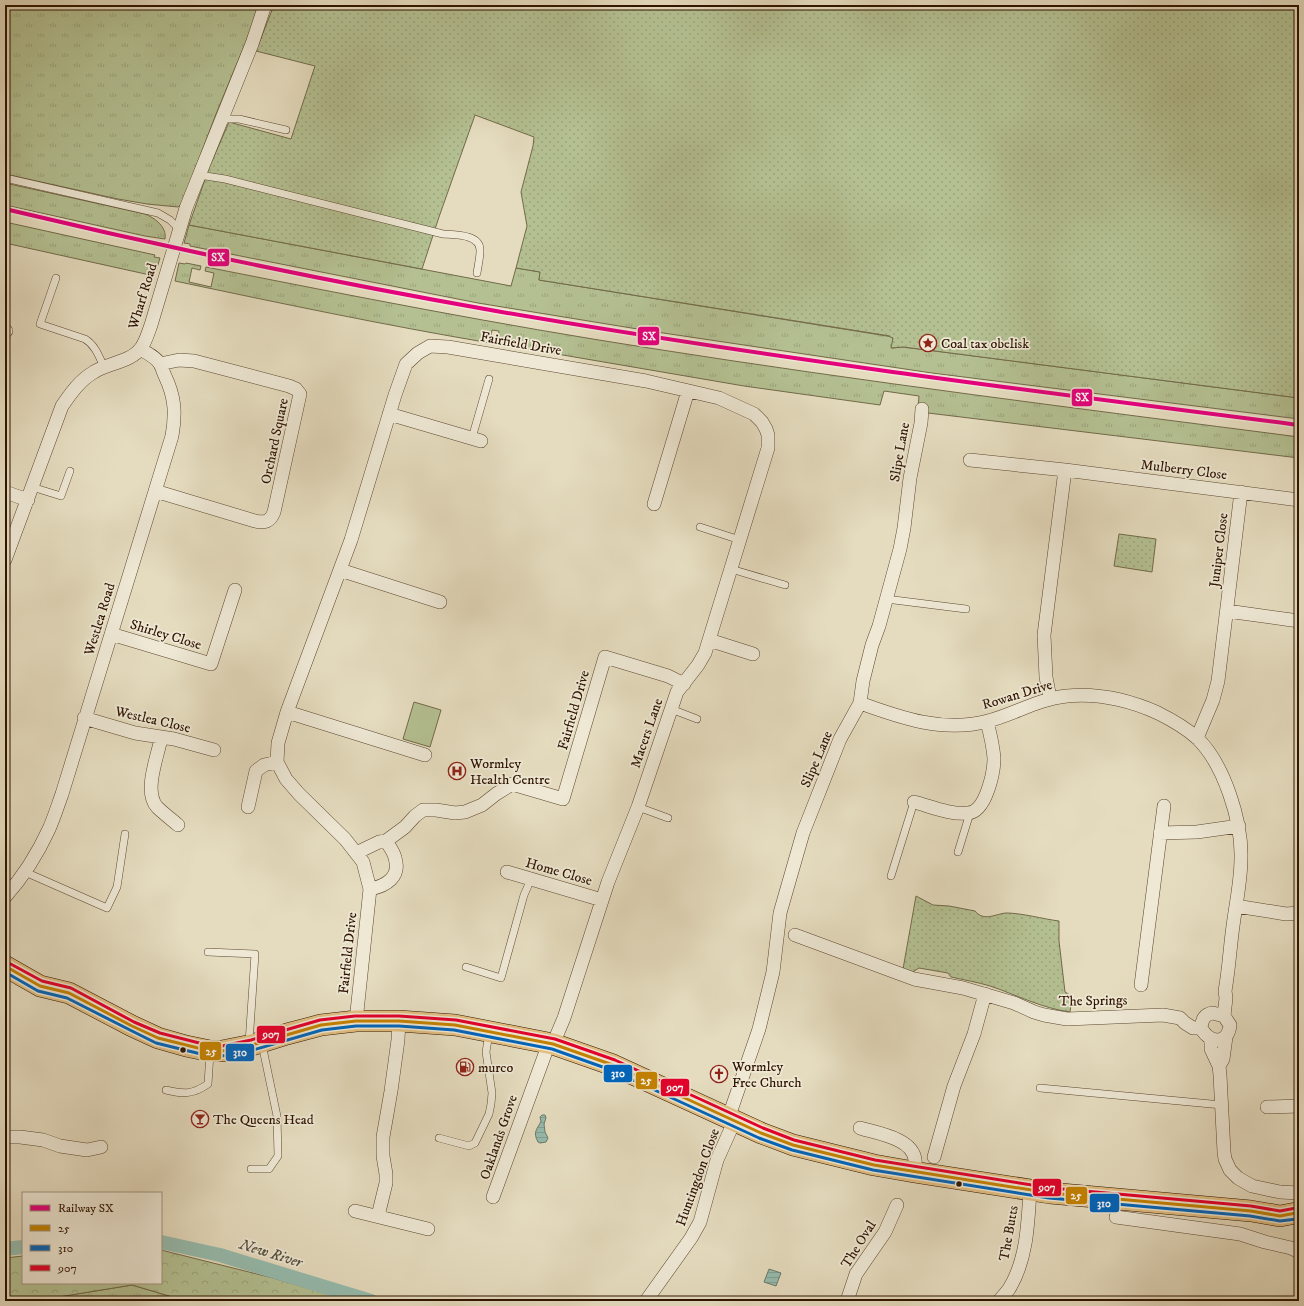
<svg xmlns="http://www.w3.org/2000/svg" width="1304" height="1306" viewBox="0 0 1304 1306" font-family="'IM FELL DW Pica',serif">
<defs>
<pattern id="grass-tufts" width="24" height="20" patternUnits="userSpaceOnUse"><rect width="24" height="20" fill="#b4c092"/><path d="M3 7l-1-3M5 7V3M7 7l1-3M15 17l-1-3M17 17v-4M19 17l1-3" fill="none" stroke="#9ba47c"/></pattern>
<pattern id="forest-crowns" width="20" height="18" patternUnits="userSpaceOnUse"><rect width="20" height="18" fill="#b4c092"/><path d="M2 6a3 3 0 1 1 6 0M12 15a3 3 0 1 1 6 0" fill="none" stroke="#9ba47c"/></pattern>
<pattern id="park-dots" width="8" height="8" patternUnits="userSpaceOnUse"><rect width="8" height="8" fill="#b4c092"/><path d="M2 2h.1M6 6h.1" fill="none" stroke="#9ba47c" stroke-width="1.8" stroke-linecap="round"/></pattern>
<pattern id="water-rules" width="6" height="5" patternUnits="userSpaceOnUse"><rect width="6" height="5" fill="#96bcae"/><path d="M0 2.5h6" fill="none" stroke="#82a194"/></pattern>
</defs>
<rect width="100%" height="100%" fill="#e5dcbf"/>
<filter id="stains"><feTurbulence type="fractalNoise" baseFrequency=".005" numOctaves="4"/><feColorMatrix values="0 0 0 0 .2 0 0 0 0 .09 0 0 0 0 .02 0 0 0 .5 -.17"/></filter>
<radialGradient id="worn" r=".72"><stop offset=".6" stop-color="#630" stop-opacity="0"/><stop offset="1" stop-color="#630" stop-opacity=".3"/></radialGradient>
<!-- grass -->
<path fill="url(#grass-tufts)" stroke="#726a49" d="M5 5H261L216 114 182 203 178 207 147 204 118 199 5 174Z
M5 183 145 214C155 218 167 227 165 239L145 236 5 205Z
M5 222 155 255 154 257 160 258 156 271 150 275 5 243Z
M189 225 511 286 516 268 540 272 539 280 893 337 892 348 902 347 935 351 1299 398V419L932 373 650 331 478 303 190 246V244L184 243Z
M179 263 185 264 186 263 201 266 200 270 192 268 189 282 211 287 214 273 205 271 206 267C353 296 500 325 649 348 865 382 1082 409 1299 437V458L928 413 925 410 918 408 919 396 884 391 880 405 744 386 516 347V342L498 339 499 331 492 330 490 343C384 325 279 303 175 281Z
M132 1285 186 1301H34Z"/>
<!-- forest -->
<path fill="url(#forest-crowns)" stroke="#726a49" d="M161 1250 273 1278 352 1301H186L132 1285 34 1301H5V1258L23 1256V1283H161Z"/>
<!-- park -->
<path fill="url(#park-dots)" stroke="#726a49" d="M274 5H1299V398L935 351 903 347 891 348 893 338 890 337V336L539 280 540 272 516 268 527 226 521 192 533 146 534 137 475 115 439 217 422 269 189 225 209 168 229 122 291 139 315 66 256 51Z
M1119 534 1156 539 1152 572 1114 566Z
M916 896 933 905 949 906 975 911C984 922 995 914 1006 913 1022 913 1043 919 1059 921V941L1065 992 1072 996 1070 1012C1041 1008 1017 995 990 986 977 982 964 980 951 977L948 973 919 968 911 973 903 969Z"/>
<!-- garden -->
<path fill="#b4c092" stroke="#726a49" d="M414 702 441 710 430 747 403 739Z"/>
<!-- water -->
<path fill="url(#water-rules)" stroke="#6d7968" d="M542 1115H545L546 1118 544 1124 545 1132 548 1138 546 1142 540 1143 538 1142C532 1131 538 1129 541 1121L540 1117Z
M769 1269 781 1273 776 1286 764 1282Z"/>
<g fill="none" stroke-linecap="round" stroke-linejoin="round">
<!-- canal -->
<path stroke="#96bcae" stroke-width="14" d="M161 1242 220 1255 371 1301
M5 1249 23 1247"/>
<defs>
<path id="service" d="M221 119H239L286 130
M199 175 225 179 443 234C455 235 481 234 480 251 480 258 478 266 477 273
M5 178 158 213 170 220 179 229
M56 278 40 324 85 339C95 345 99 356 104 367
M472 438 489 379
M32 487 61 496 70 471
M700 527 740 540
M731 569 785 585
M886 599 966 609
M671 709 697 719
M638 807 668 818
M958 852 970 813
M25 872 107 908 117 887 125 834
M891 876 914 802
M208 952 255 954 249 1043
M466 967 501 978 524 895 531 879
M1040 1088 1222 1105
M166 1090C183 1094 192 1095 208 1084L210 1053
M439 1138 469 1146 475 1143 489 1114 491 1104 492 1093 486 1052 489 1033
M251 1169H269L278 1156 277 1116 262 1044"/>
<path id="minor" d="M5 331H6
M389 414 481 441
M970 460 1065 470 1299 500
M155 491 255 521C265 523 270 522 274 512L300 394 296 389 289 386 194 361 179 360 160 364
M5 492 28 500
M654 504 688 391
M5 560 62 406C71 393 80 380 94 372 108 363 131 362 141 348 146 341 148 333 151 325L186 208 252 44 265 5
M340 570 440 602
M1227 611 1299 621
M111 634 211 664 235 590
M709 640 753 654
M1050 698 1046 677 1044 635 1065 470
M860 703C901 718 944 733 988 721 1015 714 1038 699 1067 696 1099 693 1129 700 1158 713 1170 719 1187 729 1197 738 1224 764 1242 821 1241 858 1241 881 1236 903 1233 926 1230 947 1229 969 1225 991L1226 998 1224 1016
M287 712 425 755
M84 718 135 733 174 739 214 750
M161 738C158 756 143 791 157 807 163 813 171 819 178 825
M1197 738 1213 700 1218 681 1241 492
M914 802C930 806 950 815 968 813 986 812 994 772 994 758 993 746 990 733 987 722
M248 807 256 771 264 765 277 762
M1160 833 1197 832 1239 826
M386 841 405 827 415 816 423 810H436L455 813 465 812 482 805 496 794 512 784 563 799 605 657 668 676 684 684
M356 853 379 842 386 841C389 846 394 852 395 858 401 877 386 886 370 889
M507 872 602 900
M5 897C23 877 38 853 49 829 54 818 58 805 62 794L172 436C176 413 175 397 165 376 163 372 162 367 160 364 156 357 147 353 140 349
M1236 906 1286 914 1299 913
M795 935 914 979 963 988 1014 1003 1034 1012 1044 1015 1067 1019 1163 1015 1180 1018 1185 1023 1193 1028H1201
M1141 985 1164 806
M1213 1013 1224 1016 1230 1025C1228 1045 1210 1044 1201 1028 1202 1020 1204 1014 1213 1013Z
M356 1021 370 889 363 862 356 853 345 839 299 794 286 779 277 762 278 743 287 712 351 540 395 395 406 364 418 353 430 346 448 347 646 381 719 398 754 414 762 422 766 429 768 435V448L705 653 698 665 677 692 638 807 608 882 564 1018 553 1044
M1211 1039V1049L1219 1066 1220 1075 1224 1152 1225 1159 1230 1170 1238 1178 1252 1186 1280 1192 1299 1193
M1219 1066 1223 1059 1226 1037
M1267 1107 1299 1106
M728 1119 759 1029 773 972 780 913 803 833 840 739 860 703 863 681 872 645 879 626 900 549 904 528 910 478 921 423 922 409
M860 1128C876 1133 913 1138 915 1160 916 1163 914 1169 914 1172
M5 1137H20L43 1140 60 1146 87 1150 101 1147
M934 1157 954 1086 974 1034 985 994
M493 1197 549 1043
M355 1211 428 1229
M378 1216 386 1183V1174L383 1156V1137L391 1091 398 1040 399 1021
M1116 1217 1240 1234 1265 1242 1291 1248 1299 1252
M646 1301 691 1238 700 1222 717 1160 734 1122
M847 1301 856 1274 885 1232 897 1205
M999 1301C1002 1297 1006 1293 1009 1289 1027 1260 1028 1223 1030 1190"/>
<path id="primary" d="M5 966 40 986 69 993 132 1026 158 1038 186 1046 210 1051H222L252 1045 287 1034 321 1025 356 1021H399L455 1025 553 1044 613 1065 761 1133 793 1145 874 1165 914 1172 1050 1193 1251 1211 1280 1216 1296 1213 1299 1214"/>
</defs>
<!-- service casing -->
<use href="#service" stroke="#5c4630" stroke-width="8"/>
<!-- minor casing -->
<use href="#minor" stroke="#5c4630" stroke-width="14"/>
<!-- primary casing -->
<use href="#primary" stroke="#2f1400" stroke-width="22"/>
<!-- service -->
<use href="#service" stroke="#eee8d5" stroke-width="7"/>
<!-- minor -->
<use href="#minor" stroke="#eee8d5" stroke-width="13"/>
<!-- primary -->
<use href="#primary" stroke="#e2be80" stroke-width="21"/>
<defs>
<path id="bus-1" d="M5 966 40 986 69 993 132 1026 158 1038 210 1051H222L252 1045 321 1025 356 1021H399L455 1025 553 1044 613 1065 761 1133 793 1145 874 1165 1050 1193 1251 1211 1280 1216 1296 1213 1299 1214"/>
<path id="bus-2" d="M5 972 38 991 67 998 130 1030 156 1043 209 1056H222L253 1050 322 1030 356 1026H399L454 1030 552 1049 611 1070 759 1138 792 1150 873 1170 1049 1198 1250 1216 1280 1221 1297 1219"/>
<path id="bus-3" d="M7 962 42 981 71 988 134 1022 160 1033 211 1046H222L251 1040 320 1020 355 1016H399L456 1020 555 1039 615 1060 763 1128 794 1140 875 1160 1051 1188 1251 1206 1280 1211 1296 1208 1299 1209"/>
</defs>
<!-- bus-1 casing -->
<use href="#bus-1" stroke="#eee8d5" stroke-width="6"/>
<!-- bus-2 casing -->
<use href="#bus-2" stroke="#eee8d5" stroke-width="6"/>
<!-- bus-3 casing -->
<use href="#bus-3" stroke="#eee8d5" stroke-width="6"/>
<!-- bus-1 -->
<use href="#bus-1" stroke="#c58200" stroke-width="3"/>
<!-- bus-2 -->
<use href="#bus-2" stroke="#0065bd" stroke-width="3"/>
<!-- bus-3 -->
<use href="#bus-3" stroke="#e4002b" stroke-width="3"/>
<defs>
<path id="rail-1" d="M5 209C168 248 331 282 496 311 762 357 1031 391 1299 425"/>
</defs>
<!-- rail-1 casing -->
<use href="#rail-1" stroke="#eee8d5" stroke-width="7"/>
<!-- rail-1 -->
<use href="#rail-1" stroke="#e5007d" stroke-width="4"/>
</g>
<!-- icons -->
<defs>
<symbol id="sight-ring" viewBox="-11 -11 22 22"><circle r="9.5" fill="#eee8d5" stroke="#8f2418" stroke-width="1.5"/><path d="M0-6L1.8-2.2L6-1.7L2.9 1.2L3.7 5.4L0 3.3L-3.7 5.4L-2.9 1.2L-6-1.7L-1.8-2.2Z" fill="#8f2418"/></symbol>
<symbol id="hospital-ring" viewBox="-11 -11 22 22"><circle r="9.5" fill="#eee8d5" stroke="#8f2418" stroke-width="1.5"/><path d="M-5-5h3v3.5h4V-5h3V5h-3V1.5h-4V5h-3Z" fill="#8f2418"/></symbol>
<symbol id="fuel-ring" viewBox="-11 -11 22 22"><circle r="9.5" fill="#eee8d5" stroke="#8f2418" stroke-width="1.5"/><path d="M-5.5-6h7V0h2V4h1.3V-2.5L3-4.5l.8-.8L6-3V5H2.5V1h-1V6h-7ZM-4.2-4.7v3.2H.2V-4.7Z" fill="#8f2418"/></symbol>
<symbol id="church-ring" viewBox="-11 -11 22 22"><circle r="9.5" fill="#eee8d5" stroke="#8f2418" stroke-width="1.5"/><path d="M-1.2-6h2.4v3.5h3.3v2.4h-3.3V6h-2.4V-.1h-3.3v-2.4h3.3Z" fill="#8f2418"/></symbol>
<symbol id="bar-ring" viewBox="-11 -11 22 22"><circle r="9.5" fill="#eee8d5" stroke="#8f2418" stroke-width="1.5"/><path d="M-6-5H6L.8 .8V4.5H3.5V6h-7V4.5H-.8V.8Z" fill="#8f2418"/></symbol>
</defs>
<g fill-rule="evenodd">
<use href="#sight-ring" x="918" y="333" width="20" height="20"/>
<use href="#hospital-ring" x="447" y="761" width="20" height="20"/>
<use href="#fuel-ring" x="455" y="1057" width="20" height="20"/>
<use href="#church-ring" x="709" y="1064" width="20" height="20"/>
<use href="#bar-ring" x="190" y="1109" width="20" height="20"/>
</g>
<!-- markers -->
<g fill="#2f1400" stroke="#eee8d5" stroke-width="1.5">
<circle cx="183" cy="1050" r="3.5"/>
<circle cx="959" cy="1184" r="3.5"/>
</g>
<g text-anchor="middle" stroke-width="3.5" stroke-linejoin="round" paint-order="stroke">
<!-- street labels -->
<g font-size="14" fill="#2f1400" stroke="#eee8d5">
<text transform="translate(142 296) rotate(-73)" y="5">Wharf Road</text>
<text transform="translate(521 343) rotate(10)" y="5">Fairfield Drive</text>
<text transform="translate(274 441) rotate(-78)" y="5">Orchard Square</text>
<text transform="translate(899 452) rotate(-80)" y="5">Slipe Lane</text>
<text transform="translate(1184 469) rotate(7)" y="5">Mulberry Close</text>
<text transform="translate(1218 550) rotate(-83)" y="5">Juniper Close</text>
<text transform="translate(99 619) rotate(-73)" y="5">Westlea Road</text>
<text transform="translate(166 634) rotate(17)" y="5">Shirley Close</text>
<text transform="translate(1017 694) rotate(-17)" y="5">Rowan Drive</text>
<text transform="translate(573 710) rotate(-74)" y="5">Fairfield Drive</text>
<text transform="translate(153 719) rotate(13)" y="5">Westlea Close</text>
<text transform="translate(646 733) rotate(-71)" y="5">Macers Lane</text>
<text transform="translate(816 759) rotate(-67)" y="5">Slipe Lane</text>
<text transform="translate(559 871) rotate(16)" y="5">Home Close</text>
<text transform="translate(347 953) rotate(-84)" y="5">Fairfield Drive</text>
<text transform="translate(1093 1000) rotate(-1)" y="5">The Springs</text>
<text transform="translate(498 1137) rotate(-71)" y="5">Oaklands Grove</text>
<text transform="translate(697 1177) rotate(-70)" y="5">Huntingdon Close</text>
<text transform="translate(1008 1233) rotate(-80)" y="5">The Butts</text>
<text transform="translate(858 1244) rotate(-58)" y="5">The Oval</text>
</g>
<!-- poi labels -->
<g font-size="14" fill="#2f1400" stroke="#eee8d5" text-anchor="start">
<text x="941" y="348">Coal tax obelisk</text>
<text x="470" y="768">Wormley<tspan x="470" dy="16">Health Centre</tspan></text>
<text x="732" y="1071">Wormley<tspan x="732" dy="16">Free Church</tspan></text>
<text x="478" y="1072">murco</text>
<text x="213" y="1124">The Queens Head</text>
</g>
<!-- water labels -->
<g font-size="15" font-style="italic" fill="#534f3d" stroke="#eee8d5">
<text transform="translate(271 1253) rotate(17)" y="5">New River</text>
</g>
</g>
<g stroke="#eee8d5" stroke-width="1.5">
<rect x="207" y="248" width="23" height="19" rx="4" fill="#e5007d"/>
<rect x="637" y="326" width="23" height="20" rx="4" fill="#e5007d"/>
<rect x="1071" y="388" width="22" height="19" rx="4" fill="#e5007d"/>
<rect x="256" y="1025" width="30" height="19" rx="4" fill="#e4002b"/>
<rect x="199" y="1041" width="23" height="20" rx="4" fill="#c58200"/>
<rect x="225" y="1043" width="30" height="19" rx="4" fill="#0065bd"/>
<rect x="603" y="1064" width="30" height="19" rx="4" fill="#0065bd"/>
<rect x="635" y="1071" width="23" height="19" rx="4" fill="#c58200"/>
<rect x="660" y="1078" width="30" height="19" rx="4" fill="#e4002b"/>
<rect x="1032" y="1178" width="30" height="19" rx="4" fill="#e4002b"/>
<rect x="1065" y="1186" width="23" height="19" rx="4" fill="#c58200"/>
<rect x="1089" y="1193" width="31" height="20" rx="4" fill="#0065bd"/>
</g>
<g font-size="11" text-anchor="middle" font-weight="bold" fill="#fff">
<text x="218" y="261">SX</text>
<text x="649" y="340">SX</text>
<text x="1082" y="401">SX</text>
<text x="271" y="1038">907</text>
<text x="211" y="1055">25</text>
<text x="240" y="1056">310</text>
<text x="618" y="1077">310</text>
<text x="646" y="1084">25</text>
<text x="675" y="1091">907</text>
<text x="1047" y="1191">907</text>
<text x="1076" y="1199">25</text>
<text x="1104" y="1207">310</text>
</g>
<!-- margin -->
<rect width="1304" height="1306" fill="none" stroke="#e5dcbf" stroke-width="20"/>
<rect x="6" y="6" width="1292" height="1294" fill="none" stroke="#2f1400" stroke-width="2"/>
<rect x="10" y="10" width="1284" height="1286" fill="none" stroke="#2f1400"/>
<!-- legend -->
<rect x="22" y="1192" width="140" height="92" fill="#eee8d5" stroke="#a29380"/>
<rect x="30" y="1205" width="20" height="6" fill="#e5007d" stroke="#a29380"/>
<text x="58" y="1212" font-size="12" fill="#2f1400">Railway SX</text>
<rect x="30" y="1225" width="20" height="6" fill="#c58200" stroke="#a29380"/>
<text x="58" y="1232" font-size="12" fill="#2f1400">25</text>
<rect x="30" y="1245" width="20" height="6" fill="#0065bd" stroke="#a29380"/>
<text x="58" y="1252" font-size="12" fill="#2f1400">310</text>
<rect x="30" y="1265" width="20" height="6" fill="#e4002b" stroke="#a29380"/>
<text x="58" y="1272" font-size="12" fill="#2f1400">907</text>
<rect width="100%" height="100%" filter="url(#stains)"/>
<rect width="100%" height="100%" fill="url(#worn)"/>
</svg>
